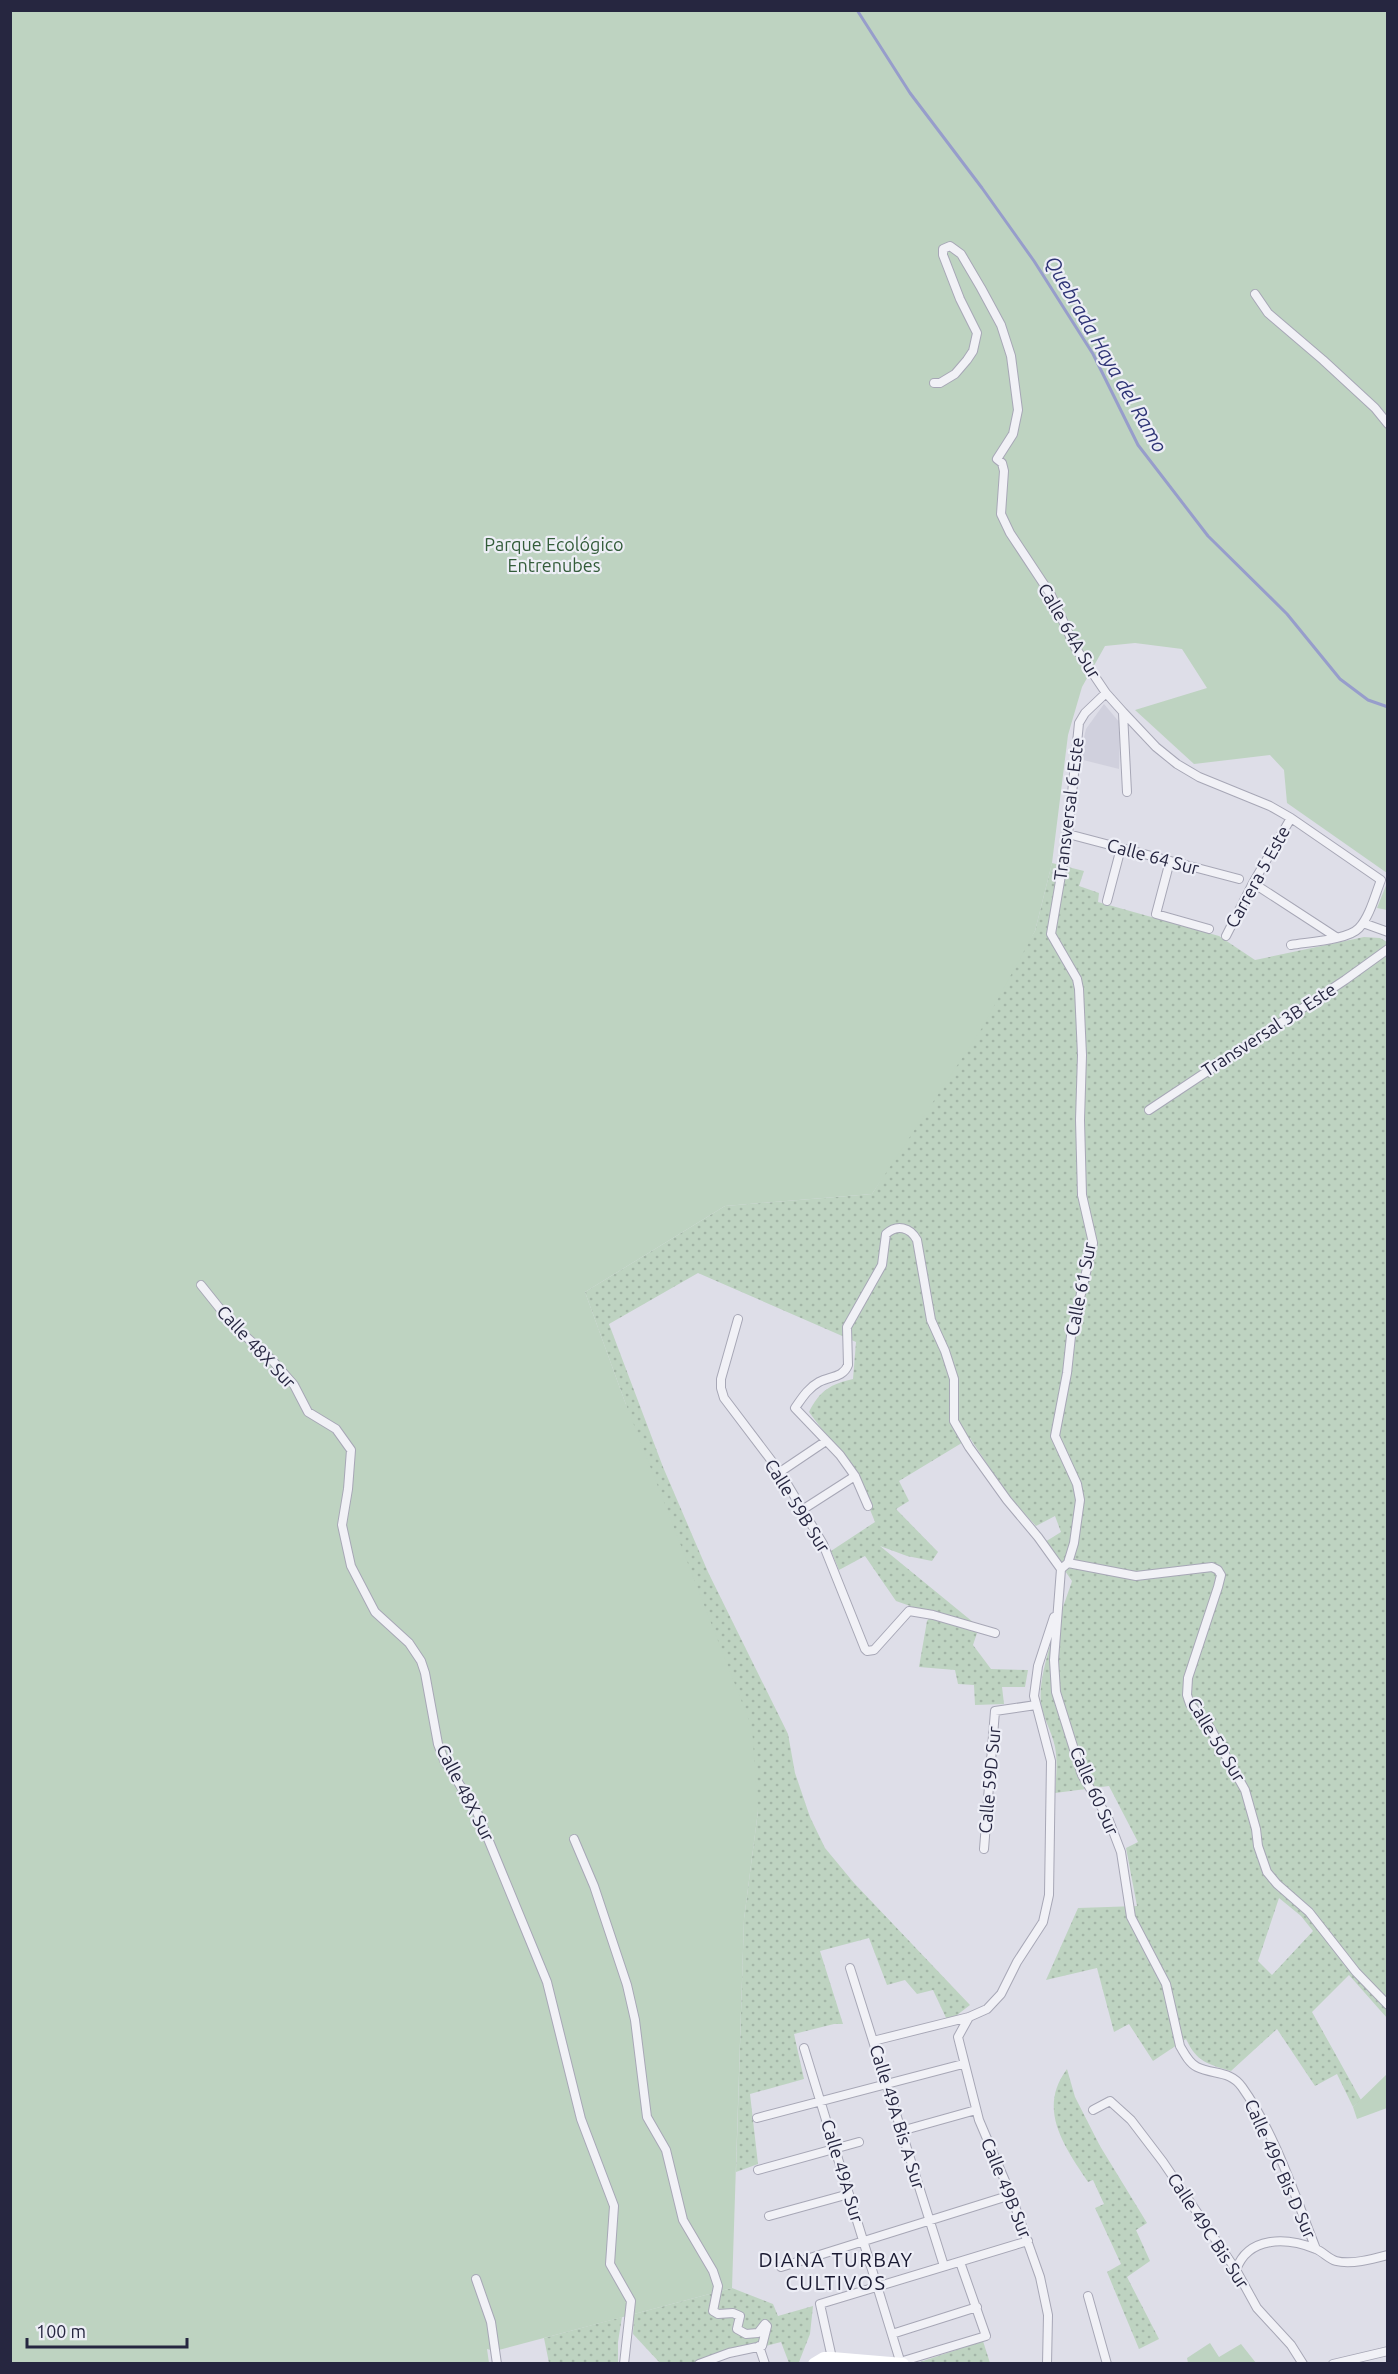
<svg xmlns="http://www.w3.org/2000/svg" width="1398" height="2374" viewBox="0 0 1398 2374" font-family="Ubuntu,sans-serif">
<defs>
<pattern id="grass-dots" width="8" height="8" patternUnits="userSpaceOnUse" patternTransform="scale(1.5)"><rect width="8" height="8" fill="#bed3c1"/><path d="M2 2h.1M6 6h.1" fill="none" stroke="#a3b5a7" stroke-width="1.8" stroke-linecap="round"/></pattern>
</defs>
<rect width="100%" height="100%" fill="#dedee8"/>
<!-- built -->
<path fill="#d0d0dd" d="M1104 704 1120 723 1119 769 1079 759 1086 729Z"/>
<!-- grass -->
<path fill="url(#grass-dots)" fill-rule="evenodd" d="M1052 863 1084 871 1079 886 1099 893 1098 902 1219 936 1255 960 1364 937 1380 938 1387 942V2018L1349 1975 1312 2012 1361 2100 1353 2107 1337 2074 1315 2086 1277 2029 1231 2071C1207 2064 1197 2062 1186 2039L1153 2061 1129 2024 1114 2032 1097 1968 1046 1980 1078 1908 1137 1906 1126 1848 1138 1842 1109 1786 1055 1793C1056 1778 1058 1762 1055 1747 1052 1731 1043 1719 1041 1703 1037 1672 1062 1612 1072 1581L1045 1542 1061 1532 1055 1516 1036 1526 1008 1496 970 1438 899 1481 909 1501 896 1509 938 1552 932 1561 907 1556 880 1546 979 1627 973 1645 991 1669 1028 1670 1025 1687H1002L1004 1704 975 1705 974 1685 958 1684 955 1670 919 1667 927 1621 933 1614 896 1601 865 1556 839 1570 831 1551 875 1522 856 1475 809 1412C820 1390 831 1384 853 1379L856 1342 698 1273 609 1324 663 1467 708 1572 788 1734 795 1773 810 1817 825 1848 854 1883 970 2005 948 2022 933 1990 917 1994 905 1980 887 1985 869 1938 820 1951 843 2024H834L794 2034 804 2079 750 2094 758 2164 736 2172 744 1919 758 1811 625 1402 585 1292 725 1206 872 1194 1035 931ZM1279 1898 1301 1916 1313 1931 1272 1975 1258 1961Z
M1067 2069 1075 2097 1100 2146 1147 2223 1136 2230 1150 2261 1127 2277 1159 2339 1139 2349 1107 2272 1121 2264 1095 2208 1104 2204 1093 2180 1088 2182C1064 2146 1037 2109 1067 2069Z
M732 2288 773 2304 778 2316 813 2306 810 2334 799 2362 789 2363 781 2342 701 2363H660L633 2334 634 2314Z
M622 2317 618 2342V2363H549L544 2338Z
M983 2341 990 2363 914 2364Z"/>
<!-- green -->
<path fill="#bed3c1" d="M11 11H1387V873L1287 803 1284 770 1270 755 1194 764 1135 710 1207 688 1182 649 1135 643 1105 646 1082 687 1068 735 1052 863 1035 931 982 1028 872 1194 725 1206 585 1292 625 1402 752 1728 758 1811 744 1919 732 2288 495 2351 487 2349 489 2363 11 2364Z
M1387 883V910L1377 908Z
M1387 2074V2108L1357 2119 1353 2107Z
M1210 2343 1219 2357 1241 2344 1256 2363H1188L1187 2358Z"/>
<g fill="none" stroke-linecap="round" stroke-linejoin="round">
<!-- stream -->
<path stroke="#979dcb" stroke-width="3" d="M857 10 910 93 982 188 1034 261 1093 354 1138 445 1208 536 1287 614 1340 679 1368 700 1388 707"/>
<defs>
<path id="street" d="M1255 294 1268 313 1323 360 1375 408 1388 424
M934 383H940L955 374 967 360 973 351 977 333 960 299 943 255V249L950 246 961 254 981 288 1001 325 1011 356 1018 410 1013 434 997 459 1002 463 1004 471 1001 514 1010 533 1051 595 1075 647 1106 693 1123 712 1156 747 1177 764 1199 777 1270 806 1291 818 1381 880C1375 895 1370 916 1359 928 1348 940 1308 942 1291 945
M1123 713 1127 792
M1068 834 1239 879
M1170 861 1156 914 1209 929
M1253 883 1336 937
M1107 901 1121 848
M1363 923 1388 932
M1226 936 1253 883 1291 818
M1149 1110 1345 980 1388 949
M201 1285 233 1325 272 1360 294 1385 308 1412 336 1429 351 1450 348 1489 342 1525 351 1566 375 1612 409 1643 421 1661 425 1673 438 1744 444 1760 477 1812 547 1982 581 2119 614 2206 610 2264 631 2301 624 2364
M738 1319 721 1379V1388L724 1398 780 1472 823 1544 865 1649 867 1651 874 1650 909 1611 933 1615 995 1633
M780 1472 826 1441
M868 1506 855 1476 840 1455 795 1408C802 1398 808 1388 819 1382 830 1376 843 1378 848 1365L847 1327 882 1265 886 1234C897 1224 910 1227 917 1240L931 1320 945 1351 954 1379V1421L969 1447 1007 1500 1038 1537 1061 1569 1054 1660 1056 1692 1082 1775 1108 1818 1121 1852 1131 1917 1166 1984 1180 2046C1184 2053 1189 2063 1197 2067 1213 2075 1230 2070 1242 2087 1275 2133 1295 2196 1316 2249
M802 1510 855 1476
M1068 1563 1136 1576 1212 1567 1218 1570 1221 1575 1218 1587 1188 1678 1187 1695 1190 1704 1209 1726 1245 1790 1256 1829 1258 1846 1267 1872 1277 1884 1309 1912 1356 1972 1388 2005
M1061 1569 1068 1563 1074 1543 1080 1500 1077 1484 1055 1436 1067 1373 1071 1336 1093 1243 1082 1195 1080 1120 1082 1055 1079 989 1077 979 1051 934 1068 834 1079 723 1085 713 1106 693
M574 1839 594 1886 627 1985 635 2020 647 2117 666 2150 683 2220 713 2271 718 2286 713 2311 718 2314 733 2313 740 2316 737 2329 746 2334 758 2333 765 2324 767 2326 762 2346 729 2353 699 2364
M984 1849 995 1711 1036 1705
M850 1968 944 2266
M969 2017 958 2037 979 2120 1011 2195 1040 2277 1048 2315 1047 2364
M873 2041 969 2017 987 2009 1001 1994 1017 1962 1043 1922 1049 1895 1051 1761 1034 1696 1038 1666 1054 1617
M804 2048 901 2364
M1093 2110 1110 2101 1131 2120 1163 2162 1236 2270 1257 2308 1291 2345 1303 2364
M757 2118 963 2064
M901 2131 976 2110
M758 2170 859 2142
M769 2216 849 2194
M781 2267 1011 2195
M1236 2270C1248 2236 1286 2237 1316 2249 1323 2252 1329 2259 1336 2261 1351 2265 1373 2259 1388 2255
M476 2279 491 2322 497 2364
M1088 2296 1107 2364
M892 2334 977 2307
M759 2346 765 2364
M832 2358 820 2304 1028 2241
M900 2362 986 2336 960 2262
M1333 2364 1388 2351"/>
</defs>
<!-- street casing -->
<use href="#street" stroke="#a7a7b6" stroke-width="10"/>
<!-- street -->
<use href="#street" stroke="#f1f1f6" stroke-width="8"/>
<!-- secondary -->
<path stroke="#fff" stroke-width="12" d="M814 2364 824 2358H832L903 2364"/>
</g>
<g text-anchor="middle" stroke-width="4.5" stroke-linejoin="round" paint-order="stroke">
<!-- park labels -->
<g font-size="18" fill="#335c3a" stroke="#edeef6">
<text x="554" y="551">Parque Ecológico<tspan x="554" dy="21">Entrenubes</tspan></text>
</g>
<!-- street labels -->
<g font-size="18" fill="#262640" stroke="#edeef6">
<text transform="translate(1069 631) rotate(60)" y="6">Calle 64A Sur</text>
<text transform="translate(1069 809) rotate(-83)" y="6">Transversal 6 Este</text>
<text transform="translate(1153 857) rotate(15)" y="6">Calle 64 Sur</text>
<text transform="translate(1258 877) rotate(-61)" y="6">Carrera 5 Este</text>
<text transform="translate(1269 1030) rotate(-33)" y="6">Transversal 3B Este</text>
<text transform="translate(1081 1289) rotate(-79)" y="6">Calle 61 Sur</text>
<text transform="translate(256 1347) rotate(47)" y="6">Calle 48X Sur</text>
<text transform="translate(797 1506) rotate(58)" y="6">Calle 59B Sur</text>
<text transform="translate(1216 1740) rotate(59)" y="6">Calle 50 Sur</text>
<text transform="translate(990 1780) rotate(-85)" y="6">Calle 59D Sur</text>
<text transform="translate(1094 1791) rotate(66)" y="6">Calle 60 Sur</text>
<text transform="translate(465 1793) rotate(63)" y="6">Calle 48X Sur</text>
<text transform="translate(897 2117) rotate(73)" y="6">Calle 49A Bis A Sur</text>
<text transform="translate(1280 2169) rotate(66)" y="6">Calle 49C Bis D Sur</text>
<text transform="translate(842 2171) rotate(73)" y="6">Calle 49A Sur</text>
<text transform="translate(1006 2188) rotate(68)" y="6">Calle 49B Sur</text>
<text transform="translate(1208 2231) rotate(57)" y="6">Calle 49C Bis Sur</text>
</g>
<!-- water labels -->
<g font-size="20" font-style="italic" fill="#2e3476" stroke="#edeef6">
<text transform="translate(1106 354) rotate(60)" y="7">Quebrada Haya del Ramo</text>
</g>
<!-- neighbourhood labels -->
<g font-size="20" letter-spacing="1.5" fill="#191931" stroke="#edeef6">
<text x="836" y="2267">DIANA TURBAY<tspan x="836" dy="23">CULTIVOS</tspan></text>
</g>
</g>
<!-- border -->
<rect width="1398" height="2374" fill="none" stroke="#262640" stroke-width="24"/>
<!-- scale -->
<path d="M27 2338v9h160v-9" fill="none" stroke="#262640" stroke-width="3"/>
<text x="36" y="2338" font-size="18" fill="#262640" stroke="#edeef6" stroke-width="4.5" paint-order="stroke">100 m</text>
</svg>
